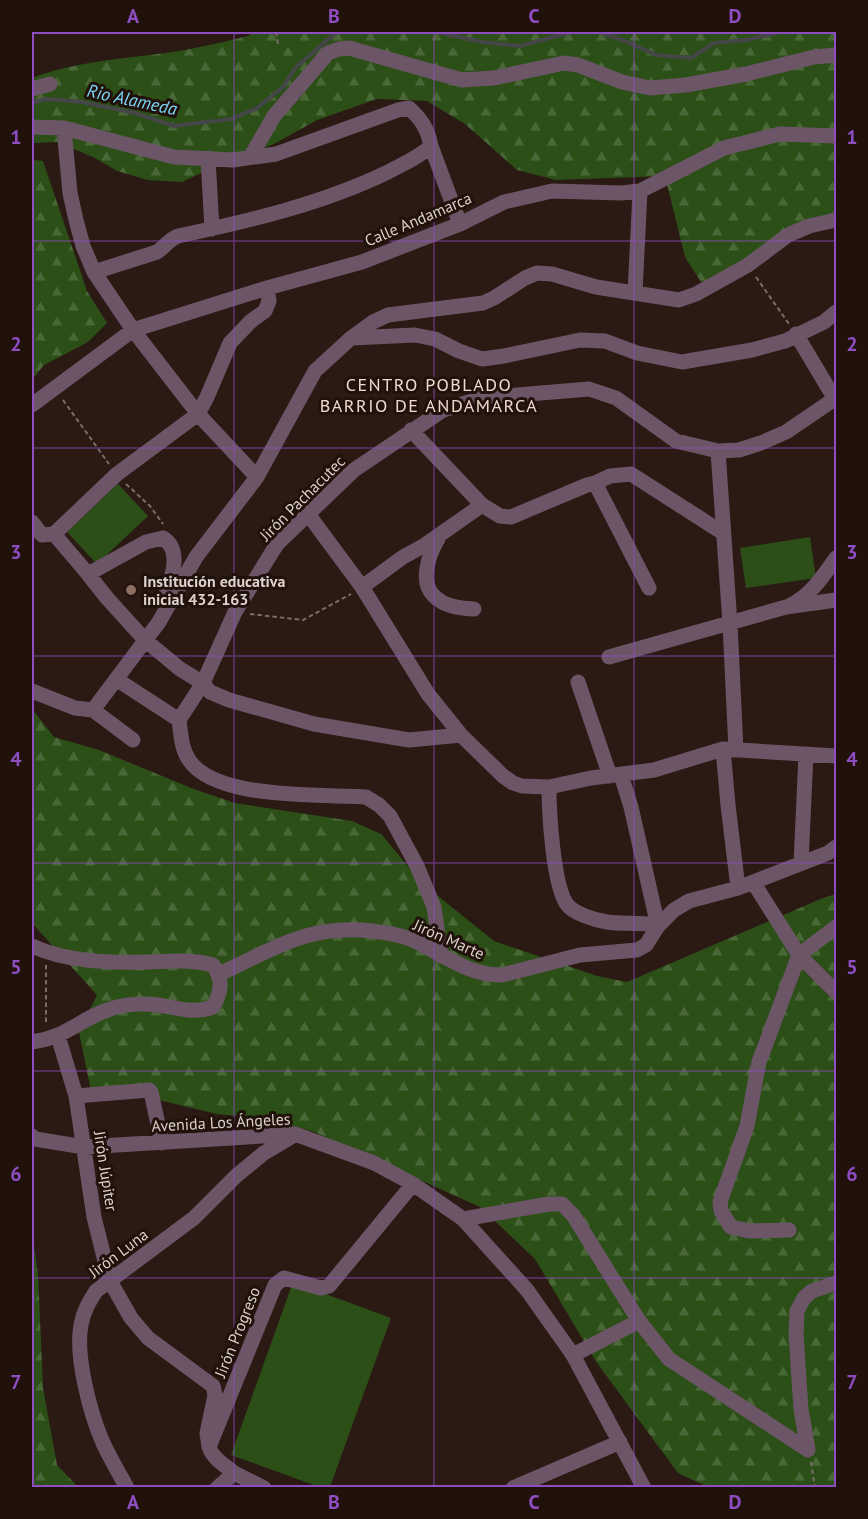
<svg xmlns="http://www.w3.org/2000/svg" width="868" height="1519" viewBox="0 0 868 1519" font-family="'PT Sans',sans-serif">
<defs>
<pattern id="forest-firs" width="22" height="20" patternUnits="userSpaceOnUse" patternTransform="scale(1.5)"><rect width="22" height="20" fill="#2c4f18"/><path d="M5 1l3.5 6h-7zM16 11l3.5 6h-7z" fill="#4a6738"/></pattern>
</defs>
<rect width="100%" height="100%" fill="#2a1a13"/>
<!-- forest -->
<path fill="url(#forest-firs)" d="M254 32H836V217L733 273 701 282 685 257 665 176 556 180 517 170 465 124 427 101 377 99 317 120 274 144 223 163 182 182 148 180 117 171 95 158 58 142 32 143V78C81 59 133 59 185 50 206 46 227 41 248 36Z
M32 160 43 161 87 291 107 323 88 342 44 365 32 380Z
M32 709 54 737 99 750 191 788 235 803 352 821 381 834 423 884 494 941 597 976 627 982 823 898 836 894V1487H708L678 1473 597 1363 535 1259 480 1207 314 1132 263 1118 217 1114 142 1096H92L79 1032 97 995 32 923Z
M32 1232 38 1275 43 1388 57 1465 78 1487H32Z"/>
<!-- park -->
<path fill="#2c4f18" d="M118 484 148 516 97 564 67 532Z
M810 537 816 578 746 588 740 548Z
M293 1282 391 1318 330 1487H319L231 1455Z"/>
<g fill="none" stroke-linecap="round" stroke-linejoin="round">
<!-- stream -->
<path stroke="#444647" stroke-width="4" d="M354 32H390
M437 32 482 42 520 46 572 32
M590 32H600L625 41 656 55 691 58 714 43 747 40 781 32
M32 103 46 99 82 102 135 113 174 126 231 119 257 108 283 87 296 67 337 32"/>
<!-- path -->
<path stroke="#7a6c66" stroke-width="2" stroke-dasharray="4.5 3" stroke-linecap="butt" d="M276 32 278 44
M756 277 789 324
M63 400 109 464
M126 484 150 506 163 524
M250 614 303 620 351 594
M46 965V1025
M811 1462 815 1488"/>
<!-- minor -->
<path stroke="#6d5568" stroke-width="15" d="M32 89 50 84
M32 127 64 128 174 157 233 160 276 154 398 110 409 108C421 119 428 129 431 146 418 158 403 164 388 172 322 204 249 221 178 236 168 240 165 247 157 252L94 272
M64 128 70 193 76 220 83 246 94 272 133 330 198 414 257 477
M431 146 460 224
M251 156 274 116 328 53 339 49 349 48 462 80 494 78 564 63 578 65 622 82 650 88 686 85 746 74 814 57 836 55
M208 158 212 229
M635 293 640 191
M796 334 836 401
M351 338 415 335 435 339 459 351 482 359 504 356 580 340 605 341 637 353 682 362 752 350 785 341 824 322 836 312
M32 405 133 330 267 288 362 262 460 224 504 202 552 191 621 193 640 191 724 148 780 134 836 136
M411 430 482 505
M718 451 730 624 736 750
M595 483 610 476 631 474 723 533
M308 514 362 587 428 694 461 735
M32 522 42 535 54 534 117 474 198 414 207 397 230 343 251 321 265 311 269 301 267 288
M54 534 88 574 146 542 163 538C184 551 170 583 163 602
M438 539C429 554 419 582 434 596 445 607 460 608 474 609
M88 574 107 598 145 640 180 669 203 683 210 692 229 700 314 724 409 740 461 735 503 776 513 783 522 786 549 787 591 778 654 770 723 749 836 756
M362 587 403 557 425 545 482 505 500 516 511 517 587 485 595 483 649 588
M791 605C812 594 823 576 836 558
M609 657 786 607 836 600
M116 679 179 720
M578 682 610 776
M32 691 75 708 93 710 133 740
M93 710 159 622 196 557 257 477 315 371 351 338 373 322 388 315 483 303 494 298 525 278 537 273 552 274 596 287 679 300 696 294 748 265 788 235 809 226 836 220
M723 749 728 805 738 888
M549 787C549 812 553 882 566 903 573 914 595 920 607 922 625 925 640 921 658 926L631 807 621 775
M801 863 806 754
M753 882 799 955 836 992
M32 946C67 962 109 963 147 962 169 961 191 959 213 965 223 980 222 991 213 1007 195 1014 177 1008 158 1005 146 1003 129 1004 117 1007 84 1015 67 1038 32 1042
M441 956 434 907 417 866 390 816 379 805 366 797C321 794 215 800 189 760 181 748 181 734 179 720L203 683 235 612 277 544 354 470 443 410 482 398 589 389 616 398 676 441 718 451 739 450 761 443 786 432 836 398
M219 974C274 949 308 924 372 931 387 933 403 935 417 942 443 955 471 976 502 975L580 955 637 950 646 945 658 926 674 910 689 901 738 888 828 853 836 847
M58 1036 76 1096 94 1217 110 1281 131 1318 148 1338 213 1386 215 1395 207 1433 209 1447
M76 1096 149 1090 151 1092 162 1143
M32 1136 35 1139 84 1147 295 1134 374 1163 413 1184 463 1219 527 1290 573 1355 644 1488
M463 1219 549 1204H562L573 1215 639 1321 669 1359 808 1450
M789 1230 749 1231 731 1227 721 1211 720 1202 747 1126 759 1062 799 955 836 927
M573 1355 639 1321
M808 1450 801 1409 796 1334 797 1311 804 1298 812 1291 836 1283
M234 1473 264 1488
M127 1488C119 1473 110 1458 103 1443 90 1413 75 1356 81 1325 83 1312 89 1302 96 1291L194 1218 236 1176 264 1153 291 1137
M217 1488 234 1473C225 1465 213 1459 209 1447L275 1285 284 1278 321 1288 329 1286 413 1184
M513 1488 620 1442"/>
</g>
<!-- grid -->
<path fill="none" stroke="#8f4dc2" stroke-width="1.5" stroke-opacity="0.55" d="M234 32V1488M434 32V1488M634 32V1488M32 241H836M32 448H836M32 656H836M32 863H836M32 1071H836M32 1278H836"/>
<!-- markers -->
<circle fill="#8d6e63" stroke="#20110a" stroke-width="2" cx="131" cy="590" r="6"/>
<g text-anchor="middle" stroke-width="6" stroke-linejoin="round" paint-order="stroke">
<!-- street labels -->
<g font-size="16" fill="#ddd1cd" stroke="#20110a">
<text transform="translate(418 219) rotate(-23)" y="6">Calle Andamarca</text>
<text transform="translate(302 498) rotate(-45)" y="6">Jirón Pachacutec</text>
<text transform="translate(449 939) rotate(24)" y="6">Jirón Marte</text>
<text transform="translate(221 1122) rotate(-3)" y="6">Avenida Los Ángeles</text>
<text transform="translate(106 1171) rotate(81)" y="6">Jirón Júpiter</text>
<text transform="translate(118 1253) rotate(-37)" y="6">Jirón Luna</text>
<text transform="translate(237 1332) rotate(-68)" y="6">Jirón Progreso</text>
</g>
<!-- poi labels -->
<g font-size="16" font-weight="bold" fill="#ddd1cd" stroke="#20110a" text-anchor="start">
<text x="143" y="587">Institución educativa<tspan x="143" dy="18">inicial 432-163</tspan></text>
</g>
<!-- water labels -->
<g font-size="18" font-style="italic" fill="#7ad5f7" stroke="#20110a">
<text transform="translate(132 100) rotate(12)" y="6">Rio Alameda</text>
</g>
<!-- neighbourhood labels -->
<g font-size="18" letter-spacing="1.5" fill="#f0dad0" stroke="#20110a">
<text x="429" y="391">CENTRO POBLADO<tspan x="429" dy="21">BARRIO DE ANDAMARCA</tspan></text>
</g>
</g>
<!-- border -->
<rect width="868" height="1519" fill="none" stroke="#20110a" stroke-width="66"/>
<rect x="33" y="33" width="802" height="1453" fill="none" stroke="#8f4dc2" stroke-width="2"/>
<g font-size="20" text-anchor="middle" font-weight="bold" fill="#8f4dc2">
<text x="133" y="23">A</text>
<text x="334" y="23">B</text>
<text x="534" y="23">C</text>
<text x="735" y="23">D</text>
<text x="16" y="144">1</text>
<text x="852" y="144">1</text>
<text x="16" y="351">2</text>
<text x="852" y="351">2</text>
<text x="16" y="559">3</text>
<text x="852" y="559">3</text>
<text x="16" y="766">4</text>
<text x="852" y="766">4</text>
<text x="16" y="974">5</text>
<text x="852" y="974">5</text>
<text x="16" y="1181">6</text>
<text x="852" y="1181">6</text>
<text x="16" y="1389">7</text>
<text x="852" y="1389">7</text>
<text x="133" y="1509">A</text>
<text x="334" y="1509">B</text>
<text x="534" y="1509">C</text>
<text x="735" y="1509">D</text>
</g>
</svg>
